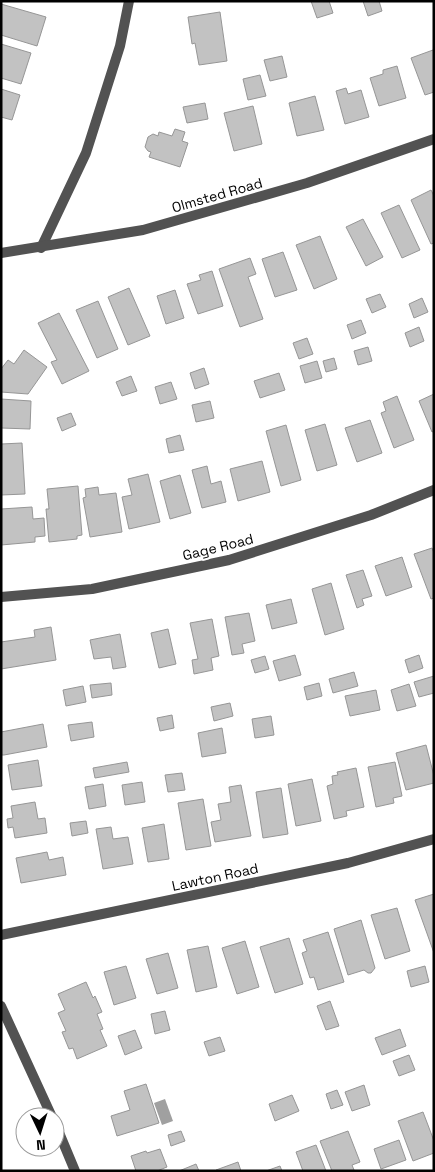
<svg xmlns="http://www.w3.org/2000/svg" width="435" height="1172" viewBox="0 0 435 1172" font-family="'Space Grotesk',sans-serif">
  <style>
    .water { fill: #a0a0a0 }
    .building { fill: #c2c2c2; stroke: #969696 }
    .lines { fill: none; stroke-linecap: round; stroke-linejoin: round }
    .minor { stroke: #525252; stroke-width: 10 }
    .labels { text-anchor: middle; stroke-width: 4; stroke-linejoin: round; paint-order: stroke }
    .street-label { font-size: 14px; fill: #000; stroke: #fff }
  </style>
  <rect width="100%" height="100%" fill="#fff"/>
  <polygon class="water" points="165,1099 173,1121 162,1125 154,1103"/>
  <g class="building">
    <polygon points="311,1 329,1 333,13 317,18"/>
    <polygon points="363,1 379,1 382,11 368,16"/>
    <polygon points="1,4 46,17 37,46 1,35"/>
    <polygon points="220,12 227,61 199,65 195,43 192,44 188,17"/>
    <polygon points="1,44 31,53 21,84 1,78"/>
    <polygon points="433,50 434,53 434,92 425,95 411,58"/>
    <polygon points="282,56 287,77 270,81 264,60"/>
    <polygon points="397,66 406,98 379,106 370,78 383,74 383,70"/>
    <polygon points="260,75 266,96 248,100 243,79"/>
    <polygon points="346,88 348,94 361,90 369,117 345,124 336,91"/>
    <polygon points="1,89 20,95 12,120 1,117"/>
    <polygon points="315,96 324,130 297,136 289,103"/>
    <polygon points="205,103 208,119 187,123 183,107"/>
    <polygon points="253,106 262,144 234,151 224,113"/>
    <polygon points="175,129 185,132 182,141 188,143 180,167 149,157 151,152 148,151 145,147 148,137 153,134 158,136 159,132 172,136"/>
    <polygon points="431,190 434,196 434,243 431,244 411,200"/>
    <polygon points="399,205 420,250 402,258 381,213"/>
    <polygon points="363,219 383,257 366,266 346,227"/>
    <polygon points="320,236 337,279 314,289 296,245"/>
    <polygon points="283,252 297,290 275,297 262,259"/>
    <polygon points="250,258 256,274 248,277 263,319 240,327 219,269"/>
    <polygon points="212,271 223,306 198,314 187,284 201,280 199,275"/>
    <polygon points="129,288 150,336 128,345 108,297"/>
    <polygon points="175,290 184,318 166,324 157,296"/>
    <polygon points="380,294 386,307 372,313 366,299"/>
    <polygon points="422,298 428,312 414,318 409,304"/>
    <polygon points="98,301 118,349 97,358 76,310"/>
    <polygon points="59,313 89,371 62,384 51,362 57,360 38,323"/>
    <polygon points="361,320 366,333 352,339 347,325"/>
    <polygon points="419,327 424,341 410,347 405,333"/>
    <polygon points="307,338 313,354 299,359 293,343"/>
    <polygon points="368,347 372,361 358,365 354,351"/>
    <polygon points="24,350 47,367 28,394 1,392 1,369 8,360 14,364"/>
    <polygon points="334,358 337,369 326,372 323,361"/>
    <polygon points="317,361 322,378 305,383 300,366"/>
    <polygon points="204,368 209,384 195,389 190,373"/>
    <polygon points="279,373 285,390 260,398 254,381"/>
    <polygon points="131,376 137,391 122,396 116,382"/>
    <polygon points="171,382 177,399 160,404 155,387"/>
    <polygon points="434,394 434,431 432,432 419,401"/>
    <polygon points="397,396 414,440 394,448 381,413 386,411 383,402"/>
    <polygon points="1,399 31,401 30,429 1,428"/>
    <polygon points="210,401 214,418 196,422 192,405"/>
    <polygon points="71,413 76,425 62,431 57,418"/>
    <polygon points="370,420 382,453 357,462 345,428"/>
    <polygon points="325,424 337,465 317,471 305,430"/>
    <polygon points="286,425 301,480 281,486 266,431"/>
    <polygon points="180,435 184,450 169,453 166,439"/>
    <polygon points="22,443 25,494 1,495 1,444"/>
    <polygon points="262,461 270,492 238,501 230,469"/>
    <polygon points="207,466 211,484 221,481 226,502 202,508 192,470"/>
    <polygon points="148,474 160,522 129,529 122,497 132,495 128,479"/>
    <polygon points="180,475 191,513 170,519 160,481"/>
    <polygon points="78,486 82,535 77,536 77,539 49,542 46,509 49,509 47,489"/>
    <polygon points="98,487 99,495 116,493 122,532 90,537 83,498 86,497 85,489"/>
    <polygon points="32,507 33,519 44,518 45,536 35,537 35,542 1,545 1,509"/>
    <polygon points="432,548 434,553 434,598 431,599 414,554"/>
    <polygon points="402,557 412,587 386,596 375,566"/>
    <polygon points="363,570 372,596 362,599 364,605 357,608 346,575"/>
    <polygon points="331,583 344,629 325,635 312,589"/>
    <polygon points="291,599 297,623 272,629 266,605"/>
    <polygon points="249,613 255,641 242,644 244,653 232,655 225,617"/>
    <polygon points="212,619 219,656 211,658 213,670 194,674 192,660 198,659 190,623"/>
    <polygon points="51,627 56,660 1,669 1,642 35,637 34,630"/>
    <polygon points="168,629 176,664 159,668 151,633"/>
    <polygon points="120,634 126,667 113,669 111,657 94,659 90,640"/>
    <polygon points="295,655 301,675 279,681 273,661"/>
    <polygon points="419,655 423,668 409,673 405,660"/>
    <polygon points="265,656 269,669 255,673 251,660"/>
    <polygon points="354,672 358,686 333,693 329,679"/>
    <polygon points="434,676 434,693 419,697 414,682"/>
    <polygon points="111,683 112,695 92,698 90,685"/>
    <polygon points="319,683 322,696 307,700 304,687"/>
    <polygon points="409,684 416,706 397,711 391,690"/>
    <polygon points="83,686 86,702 66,706 63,690"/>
    <polygon points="376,690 380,710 350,716 345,696"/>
    <polygon points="230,703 233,716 214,721 211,707"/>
    <polygon points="172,715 174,728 160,731 157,718"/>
    <polygon points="271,716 274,735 255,738 252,719"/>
    <polygon points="92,722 94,737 71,741 68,725"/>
    <polygon points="43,724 47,747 4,755 1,755 1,732"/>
    <polygon points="222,728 226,753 202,757 198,733"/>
    <polygon points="426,745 434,776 434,783 406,790 396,753"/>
    <polygon points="38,760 42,786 12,790 8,765"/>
    <polygon points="127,762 129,772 95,778 93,768"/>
    <polygon points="395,762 402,796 393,798 394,803 376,807 368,767"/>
    <polygon points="356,768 364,807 346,811 347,816 334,819 327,786 333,784 332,776 338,775 337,772"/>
    <polygon points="182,773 185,790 168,792 165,775"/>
    <polygon points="312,779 321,821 296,826 288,784"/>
    <polygon points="142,782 145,802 125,805 122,785"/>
    <polygon points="103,784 106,806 89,809 85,787"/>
    <polygon points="241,785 251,836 215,842 211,822 221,820 218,804 231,802 229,787"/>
    <polygon points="281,788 288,834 263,838 256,792"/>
    <polygon points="203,799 211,846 186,850 178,803"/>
    <polygon points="35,802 38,819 45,818 47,833 15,838 13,827 8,828 7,819 13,818 11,806"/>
    <polygon points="86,821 88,833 72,836 70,823"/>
    <polygon points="164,824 169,859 148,862 142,828"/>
    <polygon points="111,827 113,839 128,837 133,864 103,869 96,829"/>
    <polygon points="47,852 49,860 63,857 66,875 21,883 16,858"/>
    <polygon points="434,894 434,953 415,900"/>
    <polygon points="397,908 410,951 385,959 371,915"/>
    <polygon points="361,920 375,968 371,973 368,973 364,970 348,975 334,929"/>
    <polygon points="328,932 344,982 318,990 314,977 310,978 302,953 307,951 303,940"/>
    <polygon points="289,938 303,984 275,993 260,947"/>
    <polygon points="245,941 259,987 237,994 222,948"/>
    <polygon points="208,946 217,987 196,992 187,950"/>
    <polygon points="168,953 178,988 157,994 146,959"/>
    <polygon points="126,966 136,998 114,1005 104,972"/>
    <polygon points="425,966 429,982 411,987 407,971"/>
    <polygon points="86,982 93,998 95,996 102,1012 97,1014 103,1029 100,1030 107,1046 77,1059 73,1048 69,1049 62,1032 66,1031 58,1013 65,1010 58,994"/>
    <polygon points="330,1001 339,1026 326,1030 317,1006"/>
    <polygon points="165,1011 170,1030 155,1034 151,1014"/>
    <polygon points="400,1029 406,1046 382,1055 375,1038"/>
    <polygon points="135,1030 142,1048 125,1055 118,1036"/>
    <polygon points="220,1037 225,1051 209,1056 204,1042"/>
    <polygon points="409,1055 415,1070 399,1076 393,1061"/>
    <polygon points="146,1084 159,1123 117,1136 111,1116 130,1110 124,1091"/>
    <polygon points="364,1085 370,1105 352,1111 345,1092"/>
    <polygon points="337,1090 343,1105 331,1109 326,1094"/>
    <polygon points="292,1095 299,1111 275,1121 269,1104"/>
    <polygon points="423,1112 434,1141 434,1153 413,1161 398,1121"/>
    <polygon points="181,1131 185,1141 171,1146 168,1135"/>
    <polygon points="348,1131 360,1162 352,1165 354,1170 352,1171 332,1171 320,1141"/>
    <polygon points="399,1140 406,1160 381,1169 374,1149"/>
    <polygon points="316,1145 326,1171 303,1171 296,1152"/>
    <polygon points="160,1149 167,1167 157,1171 136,1171 131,1156 146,1151 147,1153"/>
    <polygon points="238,1162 241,1171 217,1171 216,1170"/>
    <polygon points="196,1164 199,1171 179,1171"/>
    <polygon points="280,1166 282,1171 266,1171"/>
  </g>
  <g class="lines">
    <g class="minor">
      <polyline points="41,248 86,153 120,46 129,1"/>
      <polyline points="1,253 143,230 307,183 434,139"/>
      <polyline points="1,597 92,589 229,560 371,515 434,490"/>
      <polyline points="1,935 348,863 434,839"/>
      <polyline points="1,1006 52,1117"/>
      <polyline points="55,1123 75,1171"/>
    </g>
  </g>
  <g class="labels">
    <g class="street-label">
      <text transform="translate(217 195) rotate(-16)" y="5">Olmsted Road</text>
      <text transform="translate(218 547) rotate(-14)" y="5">Gage Road</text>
      <text transform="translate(215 877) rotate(-12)" y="5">Lawton Road</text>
    </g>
  </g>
  <rect width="435" height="1172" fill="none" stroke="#000000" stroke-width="5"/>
  <g transform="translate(40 1132) rotate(176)"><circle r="24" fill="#ffffff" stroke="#999999"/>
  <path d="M0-4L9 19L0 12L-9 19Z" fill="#000000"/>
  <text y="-8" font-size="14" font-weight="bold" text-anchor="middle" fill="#000000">N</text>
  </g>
</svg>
